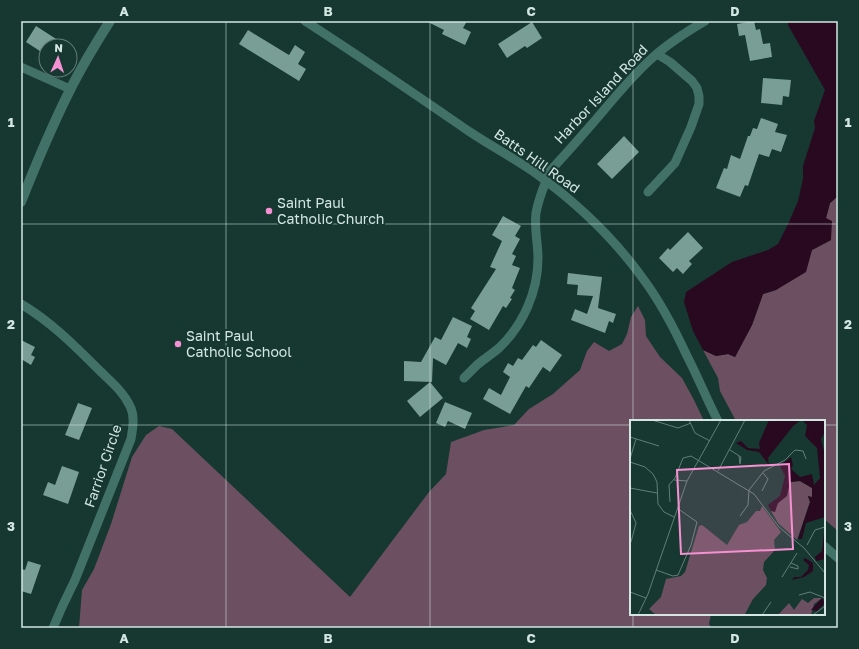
<svg xmlns="http://www.w3.org/2000/svg" width="859" height="649" viewBox="0 0 859 649" font-family="'Golos Text',sans-serif">
  <style>
    .green { fill: #6c5061 }
    .water { fill: #29091f }
    .building { fill: #799e95 }
    .lines { fill: none; stroke-linecap: round; stroke-linejoin: round }
    .minor { stroke: #427167; stroke-width: 9 }
    .tertiary { stroke: #427167; stroke-width: 10 }
    .grid { fill: none; stroke: #d3e6e1; stroke-width: 1; stroke-opacity: 0.55 }
    .poi-dot { fill: #f591d2; stroke: #163831; stroke-width: 1.5 }
    .labels { text-anchor: middle; stroke-width: 4; stroke-linejoin: round; paint-order: stroke }
    .street-label { font-size: 14px; fill: #d3e6e1; stroke: #163831 }
    .poi-label { font-size: 14px; fill: #d3e6e1; stroke: #163831; text-anchor: start }
    .inset-road { fill: none; stroke: #627e77; stroke-width: 1 }
    .view { fill: #f591d2; fill-opacity: 0.15; stroke: #f591d2; stroke-width: 2 }
    .inset-edge { fill: none; stroke: #d3e6e1; stroke-width: 2 }
    .neatline { fill: none; stroke: #d3e6e1; stroke-width: 1.5 }
    .grid-label { font-size: 13px; text-anchor: middle; font-weight: bold; fill: #d3e6e1 }
  </style>
  <rect width="100%" height="100%" fill="#163831"/>
  <g class="green">
    <polygon points="838,196 838,531 824,519 824,421 736,421 720,391 718,378 703,350 716,356 728,354 735,357 752,325 763,294 776,290 812,250 831,240 826,218 830,203"/>
    <polygon points="638,306 645,320 646,336 660,357 682,378 694,400 704,421 631,421 631,614 711,614 709,624 711,628 79,628 82,590 94,569 111,524 132,457 146,435 159,426 172,429 350,597 429,492 446,474 451,442 484,430 514,425 529,409 553,394 580,370 587,351 594,342 609,351 622,344 627,334 631,317"/>
  </g>
  <polygon class="water" points="788,21 838,21 838,196 830,203 826,218 832,221 831,240 812,250 806,272 776,290 763,294 752,325 735,357 728,354 716,356 703,350 693,331 684,302 686,292 732,262 768,250 778,244 789,222 798,201 803,179 803,166 815,128 814,121 825,90 788,25"/>
  <g class="building">
    <polygon points="426,21 467,21 463,28 471,32 465,45 442,34 444,30"/>
    <polygon points="754,21 756,30 760,29 763,44 770,43 772,57 750,61 745,35 739,36 737,24"/>
    <polygon points="532,22 542,38 527,48 525,46 507,58 498,44"/>
    <polygon points="36,26 67,46 46,46 46,55 26,42"/>
    <polygon points="248,30 289,55 295,45 305,52 298,64 306,69 299,81 239,44"/>
    <polygon points="763,78 791,80 789,97 783,96 782,105 761,103"/>
    <polygon points="761,118 778,124 775,132 787,135 781,152 772,149 769,157 759,154 748,186 745,185 740,197 716,188 724,168 727,169 731,155 740,159 748,136 750,136 753,128 757,129"/>
    <polygon points="624,136 639,152 612,179 597,164"/>
    <polygon points="503,216 521,226 515,236 520,239 512,254 516,256 512,265 520,268 512,288 515,290 510,298 512,299 506,308 503,306 489,330 470,319 475,311 471,308 496,269 490,267 502,241 492,235"/>
    <polygon points="688,232 703,248 689,261 692,264 683,274 677,268 673,272 659,258 668,248 670,250"/>
    <polygon points="568,273 602,277 598,308 616,314 613,323 609,321 605,333 571,320 575,309 587,314 593,296 577,295 578,285 567,284"/>
    <polygon points="453,317 472,326 467,337 471,339 467,348 458,343 446,365 433,358 432,382 404,381 404,361 421,362 435,337 441,340"/>
    <polygon points="21,340 35,347 31,355 35,357 31,365 21,359"/>
    <polygon points="541,340 562,355 550,372 543,367 529,388 526,386 510,414 483,399 489,388 501,395 510,377 503,372 508,363 513,366 518,358 522,360 533,345 536,347"/>
    <polygon points="430,382 443,398 420,417 407,401"/>
    <polygon points="445,402 472,413 465,429 448,421 445,427 436,423"/>
    <polygon points="78,403 92,408 79,440 65,435"/>
    <polygon points="62,466 79,472 68,504 43,495 48,482 55,485"/>
    <polygon points="28,561 41,565 31,594 21,591 21,569 25,570"/>
  </g>
  <g class="lines">
    <g class="minor">
      <path d="M305 21C361 57 416 95 470 132 491 146 514 158 534 172 576 202 614 238 644 280 661 303 675 330 687 356 698 377 707 400 718 421"/>
      <polyline points="21,67 70,89"/>
      <path d="M543 178C560 161 576 142 592 124 611 102 629 79 650 60 667 44 686 32 705 21"/>
      <polyline points="648,192 675,163 691,127 699,104 699,96 697,88 692,81 670,62 657,54"/>
      <path d="M21 304C50 321 74 345 98 369 109 380 123 391 130 406 135 416 133 427 131 439L75 580 62 607 53 628"/>
      <path d="M464 378C468 374 473 369 477 365 484 359 492 354 499 348 523 325 538 292 538 258 538 243 534 228 536 213 538 202 542 191 546 181"/>
      <polyline points="824,546 838,558"/>
    </g>
    <path class="tertiary" d="M21 202C36 164 52 126 70 90 82 66 96 43 110 21"/>
  </g>
  <path class="grid" d="M226 21V628M430 21V628M633 21V421M21 224H838M21 425H631M824 425H838M633 614V628"/>
  <g class="poi-dot">
    <circle cx="269" cy="211" r="4"/>
    <circle cx="178" cy="344" r="4"/>
  </g>
  <g class="labels">
    <g class="street-label">
      <text transform="translate(601 94) rotate(-47)" y="5">Harbor Island Road</text>
      <text transform="translate(537 161) rotate(35)" y="5">Batts Hill Road</text>
      <text transform="translate(103 466) rotate(-71)" y="5">Farrior Circle</text>
    </g>
    <g class="poi-label">
      <text x="277" y="208">Saint Paul<tspan x="277" dy="16">Catholic Church</tspan></text>
      <text x="186" y="341">Saint Paul<tspan x="186" dy="16">Catholic School</tspan></text>
    </g>
  </g>
  <g transform="translate(630 420)">
    <rect width="195" height="195" fill="#163831"/>
    <path d="M170 61 182 68V78L178 76 180 82 167 120 148 103 141 91 154 77 160 62ZM132 86 151 112 144 120 145 130 134 142 133 150 137 158 136 165 123 179 115 194 26 195 19 189 31 177 36 159 51 156 55 152 69 106 72 105 97 125 109 105 117 102 126 91H130ZM184 178H192L184 184 181 195H148L159 183 164 190 172 179 178 183Z" fill="#6c5061"/>
    <path d="M139 0H171L163 6 138 38 139 45 129 32 117 30 106 23 111 21 118 28 130 29 129 23ZM172 0H195V12L191 19 195 35V97L176 103 172 119H168L180 82 178 76 182 77V68L170 61 160 62 157 76 148 83 145 92 141 91 138 85 150 76 155 56 150 46 161 37 163 45 161 49 170 57 182 54 184 65 190 58 187 28 175 16 177 5ZM194 112 195 139 186 141 185 137 192 131ZM175 138 183 143V151L174 157 162 160 164 157H171L178 150 179 145 173 140ZM192 178 195 183 187 191 181 190Z" fill="#29091f"/>
    <path class="inset-road" d="M22 0 48 8 61 3M59 0 65 13 80 21M0 17 29 26M100 30 111 37 110 44 109 36M0 39 6 19M0 42 15 47 23 54 27 62 28 84 34 92 44 97M88 51 115 0M44 60 57 61M0 68 27 73M119 70 134 51 155 40 165 30 173 31 176 39M132 71 138 59 133 53M40 82 39 65 45 58 53 38 61 36 124 74 149 107 174 128 195 153M0 90 6 103 1 122M110 96 118 85 119 70M177 125 185 110 195 107M160 147 168 149V146L161 143M26 150 43 156 48 155 61 125 67 102 47 88M152 157 167 133M0 172 16 178M169 175 180 172 195 178M8 195 18 174 57 61 91 0M132 195 141 182M183 195 195 186"/>
    <path class="view" d="M159 44 163 129 51 134 47 50Z"/>
    <rect width="195" height="195" class="inset-edge"/>
  </g>
  <rect width="859" height="649" fill="none" stroke="#163831" stroke-width="44"/>
  <g transform="translate(58 58) rotate(3)"><circle r="19" fill="#163831" stroke="#627e77"/>
  <path d="M0-3L7 15L0 10L-7 15Z" fill="#f591d2"/>
  <text y="-6" font-size="11" font-weight="bold" text-anchor="middle" fill="#d3e6e1">N</text>
  </g>
  <rect x="22" y="22" width="815" height="605" class="neatline"/>
  <g class="grid-label">
    <text x="124" y="16">A</text>
    <text x="328" y="16">B</text>
    <text x="531" y="16">C</text>
    <text x="735" y="16">D</text>
    <text x="11" y="127">1</text>
    <text x="848" y="127">1</text>
    <text x="11" y="329">2</text>
    <text x="848" y="329">2</text>
    <text x="11" y="531">3</text>
    <text x="848" y="531">3</text>
    <text x="124" y="643">A</text>
    <text x="328" y="643">B</text>
    <text x="531" y="643">C</text>
    <text x="735" y="643">D</text>
  </g>
</svg>
